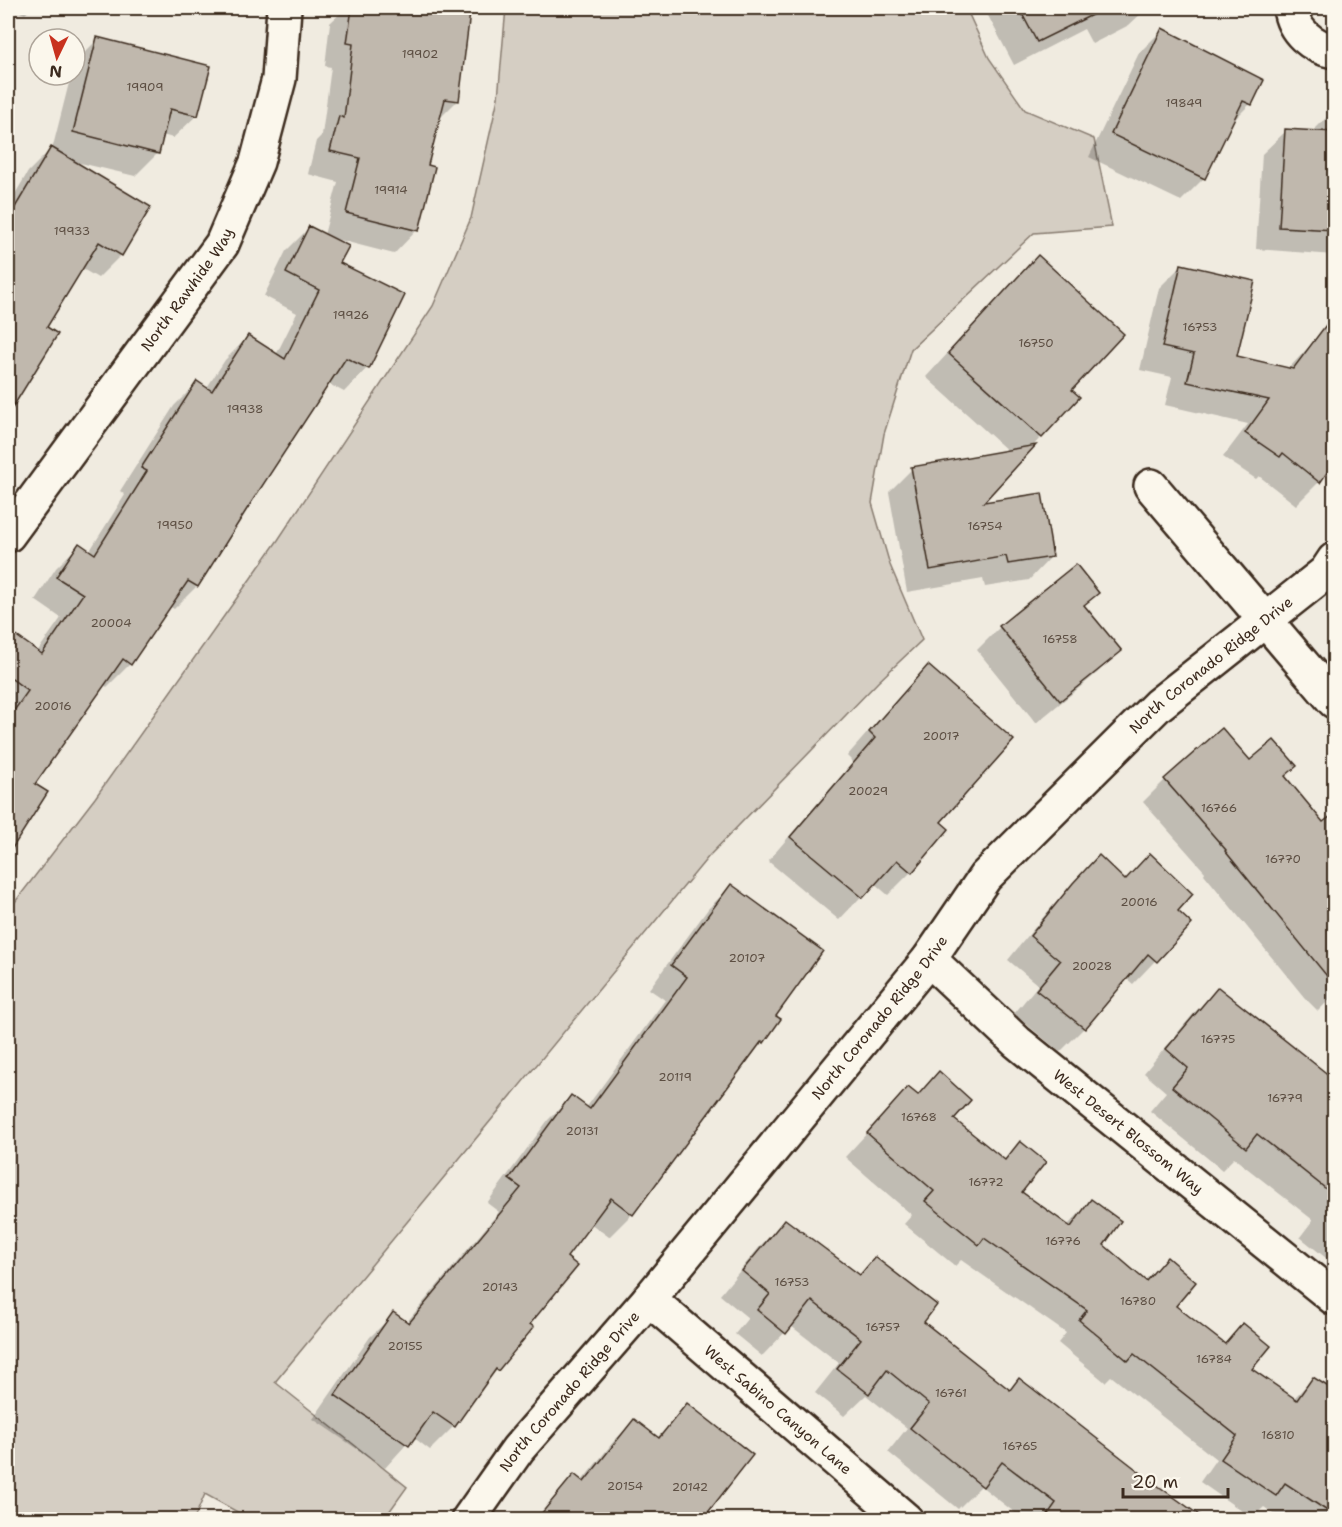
<svg xmlns="http://www.w3.org/2000/svg" width="1342" height="1527" viewBox="0 0 1342 1527" font-family="'Shantell Sans',sans-serif">
  <style>
    .green { fill: #d5cec3; stroke: #887c70; stroke-width: 1.5 }
    .shadow { fill: #0003 }
    .building { fill: #c0b8ad; stroke: #3b2a1e; stroke-width: 1.5 }
    .lines { fill: none; stroke-linecap: round; stroke-linejoin: round }
    .street-casing { stroke: #3b2a1e; stroke-width: 38 }
    .street { stroke: #fbf7ec; stroke-width: 33 }
    .labels { text-anchor: middle; stroke-width: 4.5; stroke-linejoin: round; paint-order: stroke }
    .number-label { font-size: 12px; fill: #5c4e42 }
    .street-label { font-size: 15px; fill: #3b2a1e; stroke: #fbf7ec }
  </style>
  <rect width="100%" height="100%" fill="#f0ebe0"/>
  <filter id="ink" filterUnits="userSpaceOnUse"><feTurbulence type="fractalNoise" baseFrequency=".0167" numOctaves="2"/><feDisplacementMap in="SourceGraphic" scale="12" xChannelSelector="R" yChannelSelector="G"/><feConvolveMatrix kernelMatrix="1 2 1 2 8 2 1 2 1" color-interpolation-filters="sRGB"/></filter>
  <g filter="url(#ink)">
    <polygon class="green" points="506,8 966,8 989,58 1025,110 1094,139 1112,227 1034,233 911,349 884,434 872,503 890,565 922,640 878,682 709,856 275,1382 407,1487 384,1519 250,1519 205,1494 194,1519 8,1519 8,911 95,798 278,540 433,306 471,218 498,98"/>
    <g class="shadow">
      <polygon points="10,8 32,8 25,14"/>
      <polygon points="346,8 414,8 469,14 458,100 438,120 427,166 417,230 394,254 332,238 339,264 403,296 367,368 344,392 327,383 245,508 197,586 174,609 169,606 130,664 107,687 104,685 33,784 46,792 8,852 8,649 17,639 37,652 61,618 35,600 56,568 79,545 89,552 125,495 120,491 174,406 197,383 206,389 225,360 248,337 276,355 297,313 264,296 286,251 309,228 324,235 338,182 308,174 316,141 322,135 331,67 325,66 330,23"/>
      <polygon points="984,8 1147,8 1129,25 1092,44 1084,29 1014,65"/>
      <polygon points="1162,30 1250,104 1230,124 1204,178 1181,201 1089,157 1139,53"/>
      <polygon points="98,39 197,115 173,138 162,135 158,153 135,176 72,161 121,255 98,278 81,268 45,328 56,335 8,415 8,206 28,172 51,149 52,150 71,75 75,75 75,62"/>
      <polygon points="1328,116 1334,116 1334,255 1256,249 1262,154 1286,131 1312,132"/>
      <polygon points="1182,265 1235,357 1288,369 1320,335 1319,482 1296,505 1259,476 1256,479 1223,457 1248,424 1165,405 1172,377 1140,370 1159,288"/>
      <polygon points="1015,280 1070,390 1041,437 980,504 1052,556 1029,580 985,587 983,579 907,592 889,492 912,469 1009,452 926,377"/>
      <polygon points="1075,566 1097,593 1083,606 1120,651 1096,674 1036,723 977,650 1000,627"/>
      <polygon points="928,667 939,822 911,872 888,895 874,883 839,920 768,861 853,762 847,756 905,690"/>
      <polygon points="1250,762 1283,777 1323,824 1334,815 1334,999 1332,997 1318,1011 1304,997 1204,874 1205,872 1143,802 1165,780"/>
      <polygon points="1076,881 1125,881 1176,911 1190,924 1133,984 1126,978 1084,1028 1060,1052 1014,1014 1038,985 1008,960 1050,909"/>
      <polygon points="731,886 774,1016 779,1019 762,1042 751,1053 632,1214 609,1237 590,1223 565,1257 528,1324 497,1370 487,1380 454,1426 430,1450 413,1437 385,1468 313,1419 370,1337 394,1314 406,1323 499,1212 487,1203 548,1120 571,1097 586,1108 665,1000 649,989 708,909"/>
      <polygon points="1218,989 1334,1082 1334,1259 1331,1262 1300,1237 1313,1220 1234,1158 1222,1170 1150,1111 1166,1092 1144,1073 1195,1012"/>
      <polygon points="939,1073 952,1120 1003,1161 1020,1143 1020,1192 1067,1226 1091,1201 1102,1246 1144,1281 1167,1259 1173,1306 1223,1345 1243,1325 1250,1370 1293,1399 1313,1379 1334,1393 1334,1520 1283,1520 1264,1507 1252,1518 1200,1482 1216,1459 1111,1376 1105,1382 1058,1343 1066,1333 961,1260 955,1266 904,1224 912,1215 845,1157 908,1089 917,1096"/>
      <polygon points="785,1221 858,1276 875,1259 922,1322 1009,1391 1019,1380 1086,1520 1024,1520 981,1486 958,1509 888,1452 907,1428 866,1395 844,1416 815,1393 839,1363 791,1326 762,1356 735,1334 748,1318 720,1295 762,1244"/>
      <polygon points="687,1405 700,1520 535,1520 574,1477 581,1482 614,1441 634,1421 657,1438"/>
    </g>
    <g class="building">
      <polygon points="352,8 426,8 470,13 459,101 445,99 428,165 435,167 419,231 346,213 360,158 330,151 339,116 344,118 353,44 347,43"/>
      <polygon points="1019,8 1106,8 1037,42"/>
      <polygon points="1162,28 1264,80 1252,105 1243,101 1205,179 1111,134"/>
      <polygon points="97,37 211,66 198,116 170,109 159,154 73,132"/>
      <polygon points="1285,129 1335,132 1335,230 1279,227"/>
      <polygon points="51,147 151,207 122,256 99,242 47,327 58,334 8,415 8,219"/>
      <polygon points="309,226 349,246 340,263 405,295 369,369 346,358 247,509 198,587 188,581 131,665 123,659 35,784 48,792 8,855 8,719 28,691 8,676 8,630 42,654 83,594 56,577 79,543 95,554 147,471 141,468 197,381 212,391 248,335 285,359 319,290 286,273"/>
      <polygon points="1038,255 1124,334 1072,390 1080,397 1042,438 948,353"/>
      <polygon points="1181,264 1255,281 1237,356 1293,369 1335,313 1335,461 1320,483 1283,453 1280,457 1245,433 1269,400 1187,382 1194,354 1162,347"/>
      <polygon points="1036,445 984,502 1042,493 1053,557 1008,564 1006,556 930,570 911,467"/>
      <polygon points="1076,564 1099,593 1084,605 1122,651 1060,701 999,626"/>
      <polygon points="928,665 1014,740 941,822 949,829 912,873 897,860 863,898 790,837 875,738 869,732"/>
      <polygon points="1222,728 1250,760 1274,740 1297,766 1285,776 1323,822 1335,813 1335,986 1225,851 1226,850 1164,779"/>
      <polygon points="1150,853 1193,894 1178,911 1192,924 1157,962 1148,954 1085,1029 1036,990 1060,961 1030,936 1073,883 1099,855 1125,880"/>
      <polygon points="731,884 823,951 776,1016 781,1019 764,1043 762,1041 633,1215 611,1198 567,1257 578,1266 530,1324 534,1327 498,1371 496,1369 455,1427 433,1412 409,1446 335,1395 393,1312 409,1323 521,1188 509,1179 571,1095 590,1109 687,977 671,965"/>
      <polygon points="1218,987 1335,1080 1335,1196 1257,1134 1246,1148 1172,1087 1188,1068 1166,1049"/>
      <polygon points="939,1071 971,1100 954,1119 1005,1160 1020,1141 1046,1162 1022,1192 1071,1227 1091,1199 1121,1221 1104,1245 1146,1281 1167,1257 1196,1282 1176,1306 1225,1344 1243,1323 1271,1346 1252,1369 1297,1400 1313,1377 1335,1391 1335,1516 1285,1483 1276,1496 1221,1459 1237,1436 1134,1354 1128,1361 1079,1320 1087,1310 984,1238 979,1245 925,1201 934,1191 867,1133 908,1087 918,1095"/>
      <polygon points="785,1219 860,1275 875,1257 937,1305 924,1322 1010,1390 1019,1378 1154,1483 1206,1520 1044,1520 1056,1503 1002,1462 983,1487 910,1428 929,1404 887,1370 869,1394 837,1369 861,1339 812,1301 786,1334 757,1310 770,1294 742,1271"/>
      <polygon points="687,1403 753,1455 702,1520 536,1520 574,1474 584,1482 634,1419 659,1438"/>
    </g>
    <g class="lines">
      <defs>
        <g id="street">
          <path d="M1290 8C1293 31 1312 47 1334 51"/>
          <polyline points="1151,486 1334,701"/>
          <path id="s1" d="M8 535 222 244 257 162 279 79 284 8"/>
          <path id="s2" d="M929 959 1017 1042 1334 1298"/>
          <path id="s3" d="M649 1299 906 1520"/>
          <path id="s4" d="M468 1520 518 1449 649 1299 929 959 985 877 1158 705 1326 572 1334 560"/>
        </g>
      </defs>
      <use href="#street" class="street-casing"/>
      <use href="#street" class="street"/>
    </g>
  </g>
  <g class="labels">
    <g class="number-label">
      <text x="420" y="58">19902</text>
      <text x="145" y="91">19909</text>
      <text x="1184" y="107">19849</text>
      <text x="391" y="194">19914</text>
      <text x="72" y="235">19933</text>
      <text x="351" y="319">19926</text>
      <text x="1200" y="331">16753</text>
      <text x="1036" y="347">16750</text>
      <text x="245" y="413">19938</text>
      <text x="175" y="529">19950</text>
      <text x="985" y="530">16754</text>
      <text x="111" y="627">20004</text>
      <text x="1060" y="643">16758</text>
      <text x="53" y="710">20016</text>
      <text x="941" y="740">20017</text>
      <text x="868" y="795">20029</text>
      <text x="1219" y="812">16766</text>
      <text x="1283" y="863">16770</text>
      <text x="1139" y="906">20016</text>
      <text x="747" y="962">20107</text>
      <text x="1092" y="970">20028</text>
      <text x="1218" y="1043">16775</text>
      <text x="675" y="1081">20119</text>
      <text x="1285" y="1102">16779</text>
      <text x="919" y="1121">16768</text>
      <text x="582" y="1135">20131</text>
      <text x="986" y="1186">16772</text>
      <text x="1063" y="1245">16776</text>
      <text x="792" y="1286">16753</text>
      <text x="500" y="1291">20143</text>
      <text x="1138" y="1305">16780</text>
      <text x="883" y="1331">16757</text>
      <text x="405" y="1350">20155</text>
      <text x="1214" y="1363">16784</text>
      <text x="951" y="1397">16761</text>
      <text x="1278" y="1439">16810</text>
      <text x="1020" y="1450">16765</text>
      <text x="625" y="1490">20154</text>
      <text x="690" y="1491">20142</text>
    </g>
    <g class="street-label">
      <text dy="5" stroke="none"><textPath href="#s1" startOffset="304">North Rawhide Way</textPath></text>
      <text dy="5" stroke="none"><textPath href="#s4" startOffset="1136">North Coronado Ridge Drive</textPath></text>
      <text dy="5" stroke="none"><textPath href="#s4" startOffset="650">North Coronado Ridge Drive</textPath></text>
      <text dy="5" stroke="none"><textPath href="#s2" startOffset="264">West Desert Blossom Way</textPath></text>
      <text dy="5" stroke="none"><textPath href="#s4" startOffset="164">North Coronado Ridge Drive</textPath></text>
      <text dy="5" stroke="none"><textPath href="#s3" startOffset="170">West Sabino Canyon Lane</textPath></text>
    </g>
  </g>
  <rect width="1342" height="1527" fill="none" stroke="#fbf7ec" stroke-width="30"/>
  <rect x="15" y="15" width="1312" height="1497" fill="none" stroke="#3b2a1e" stroke-width="2" filter="url(#ink)"/>
  <g transform="translate(57 57) rotate(185)"><circle r="28" fill="#fbf7ec" stroke="#aea59a" stroke-width="1.5"/>
  <path d="M0-4.5L10 22L0 15L-10 22Z" fill="#c8321e"/>
  <text y="-9" font-size="16" font-weight="bold" text-anchor="middle" fill="#3b2a1e">N</text>
  </g>
  <path d="M1123 1488v9h105v-9" fill="none" stroke="#3b2a1e" stroke-width="3"/>
  <text x="1132" y="1488" font-size="18" fill="#3b2a1e" stroke="#fbf7ec" stroke-width="4.5" paint-order="stroke">20 m</text>
</svg>
